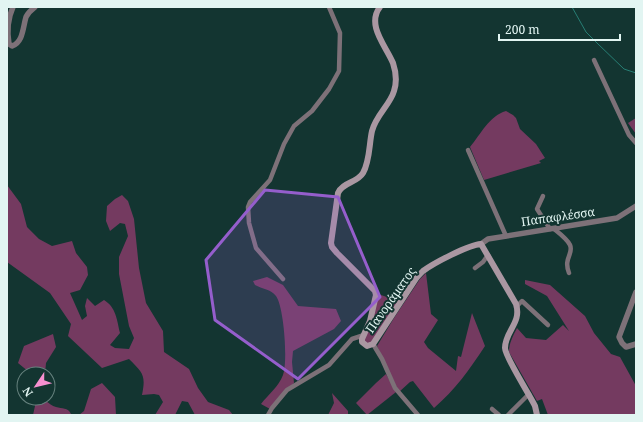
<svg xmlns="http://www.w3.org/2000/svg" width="643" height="422" viewBox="0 0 643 422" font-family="'Noto Serif',serif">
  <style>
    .green { fill: #743a60 }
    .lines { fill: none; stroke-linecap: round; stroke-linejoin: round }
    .stream { stroke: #277e74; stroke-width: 1 }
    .minor { stroke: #7d7178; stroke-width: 4.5 }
    .tertiary { stroke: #7d7178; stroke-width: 5.5 }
    .secondary { stroke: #aa97a2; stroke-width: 6 }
    .marked { fill: #955ecc; fill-opacity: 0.2; stroke: #955ecc; stroke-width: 3; stroke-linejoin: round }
    .labels { text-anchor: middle; stroke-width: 4; stroke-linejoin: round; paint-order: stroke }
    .street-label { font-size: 12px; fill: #e2f5f2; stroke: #133531 }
  </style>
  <rect width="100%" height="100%" fill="#133531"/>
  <g class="green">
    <path d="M506 111 513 115 516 118 520 129 536 144 545 158 539 161 541 163 484 180 470 147C481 134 489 116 506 111Z"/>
    <polygon points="636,118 636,134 628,123"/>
    <path d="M7 185 21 204 27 227 39 239 52 246 72 241 76 253 87 267 88 275 80 290 70 293 82 320 87 316 85 306 87 298 95 306 104 300C116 307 117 320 120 333L110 345 115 348 129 349 134 338 129 326 119 274V257L128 236 125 224 120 223 110 231 106 221 107 206 115 199 122 195 128 201 134 219 139 268 146 303 163 331 164 352 189 369 198 388 208 402 229 410 233 415H195L188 402 182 401 175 415H155L163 402 159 395 154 394 142 395C146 375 143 373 129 359L102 368 68 336 71 324 50 293 7 262Z"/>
    <path d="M426 273 431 314 438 320 424 342 428 348 456 371 458 356 461 357 472 313 485 346C470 369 455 390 434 408L413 381 410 382 399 392 377 346 394 318 420 279Z"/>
    <path d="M267 277 283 285 298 306 336 309 341 321 334 329 293 351 292 362 294 383 270 409 261 404C268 395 279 386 283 375 288 362 284 307 276 296 271 289 262 289 255 285L253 281Z"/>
    <path d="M525 280 550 285 585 316 594 333 611 354 620 357 636 386V415H548L542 399 537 401 509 352C509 343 513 336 517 328L526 338 546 340 563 325 569 331 547 296 525 284Z"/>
    <polygon points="378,294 399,301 372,343 365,343 365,336"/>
    <polygon points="53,334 56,347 46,363 45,374 29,374 29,372 18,363 24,346"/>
    <polygon points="386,374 396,392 367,415 356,403 376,383"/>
    <polygon points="102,383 115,397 116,415 79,415 84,411 91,389"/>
    <polygon points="332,393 348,411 348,415 328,415 334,403"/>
    <path d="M34 398H46V401C49 403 52 406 56 407 62 409 68 407 71 414L33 415 35 406Z"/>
  </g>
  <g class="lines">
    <polyline class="stream" points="572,7 586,32 597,43 624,69 636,73"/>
    <g class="minor">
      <polyline points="594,60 629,135 636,143"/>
      <polyline points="468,150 506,236"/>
      <polyline points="543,196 537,209 550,229"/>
      <path d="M554 229C559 233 567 239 570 245 574 254 563 258 569 273"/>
      <polyline points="475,268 483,262 488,255"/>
      <polyline points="283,279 256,248 249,223 248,207 250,202 270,180 284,144 294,126 312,111 329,89 339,71 340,33 329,7"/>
      <polyline points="517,306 522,301 548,325"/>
      <polyline points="373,344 382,359 395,388 418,415"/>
      <polyline points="492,409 499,415"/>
      <polyline points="268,415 272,408 287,390 329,365 352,339 364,335"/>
      <polyline points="508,415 529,394"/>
    </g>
    <g class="tertiary">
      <path d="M13 7C8 18 7 32 9 44L12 46C23 43 23 27 26 17 28 13 31 10 35 7"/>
      <polyline points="481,244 488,239 617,218 636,206"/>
      <polyline points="636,292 619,337 622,343 626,347 636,344"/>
    </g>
    <path class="secondary" d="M380 7C366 25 386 46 393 63 396 72 397 82 394 91 390 105 376 115 372 131 369 144 370 161 363 173 357 183 343 182 338 193L331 243 332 247 337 253 375 291 376 295 370 321 362 339V342L367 346 373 344 415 280C417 277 420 274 423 271 434 263 468 245 481 244L516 304C522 323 505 331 505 348 505 357 530 395 535 406L537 415"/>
  </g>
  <path class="marked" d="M265 190 338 197 380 297 298 379 215 320 206 260Z"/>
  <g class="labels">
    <g class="street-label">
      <text transform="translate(558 217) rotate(-8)" y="4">Παπαφλέσσα</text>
      <text transform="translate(391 300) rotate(-55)" y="4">Πανοράματος</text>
    </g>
  </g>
  <rect width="643" height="422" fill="none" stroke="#e2f5f2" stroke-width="16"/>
  <g transform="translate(36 386) rotate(235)"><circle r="19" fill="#133531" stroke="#66827e"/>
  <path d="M0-3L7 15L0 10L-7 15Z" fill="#f690d0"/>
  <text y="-6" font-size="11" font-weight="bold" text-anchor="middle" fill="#e2f5f2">N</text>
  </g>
  <path d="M499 34v6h121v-6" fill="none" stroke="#e2f5f2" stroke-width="2"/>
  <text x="505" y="34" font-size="12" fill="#e2f5f2" stroke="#133531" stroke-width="3" paint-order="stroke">200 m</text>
</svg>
